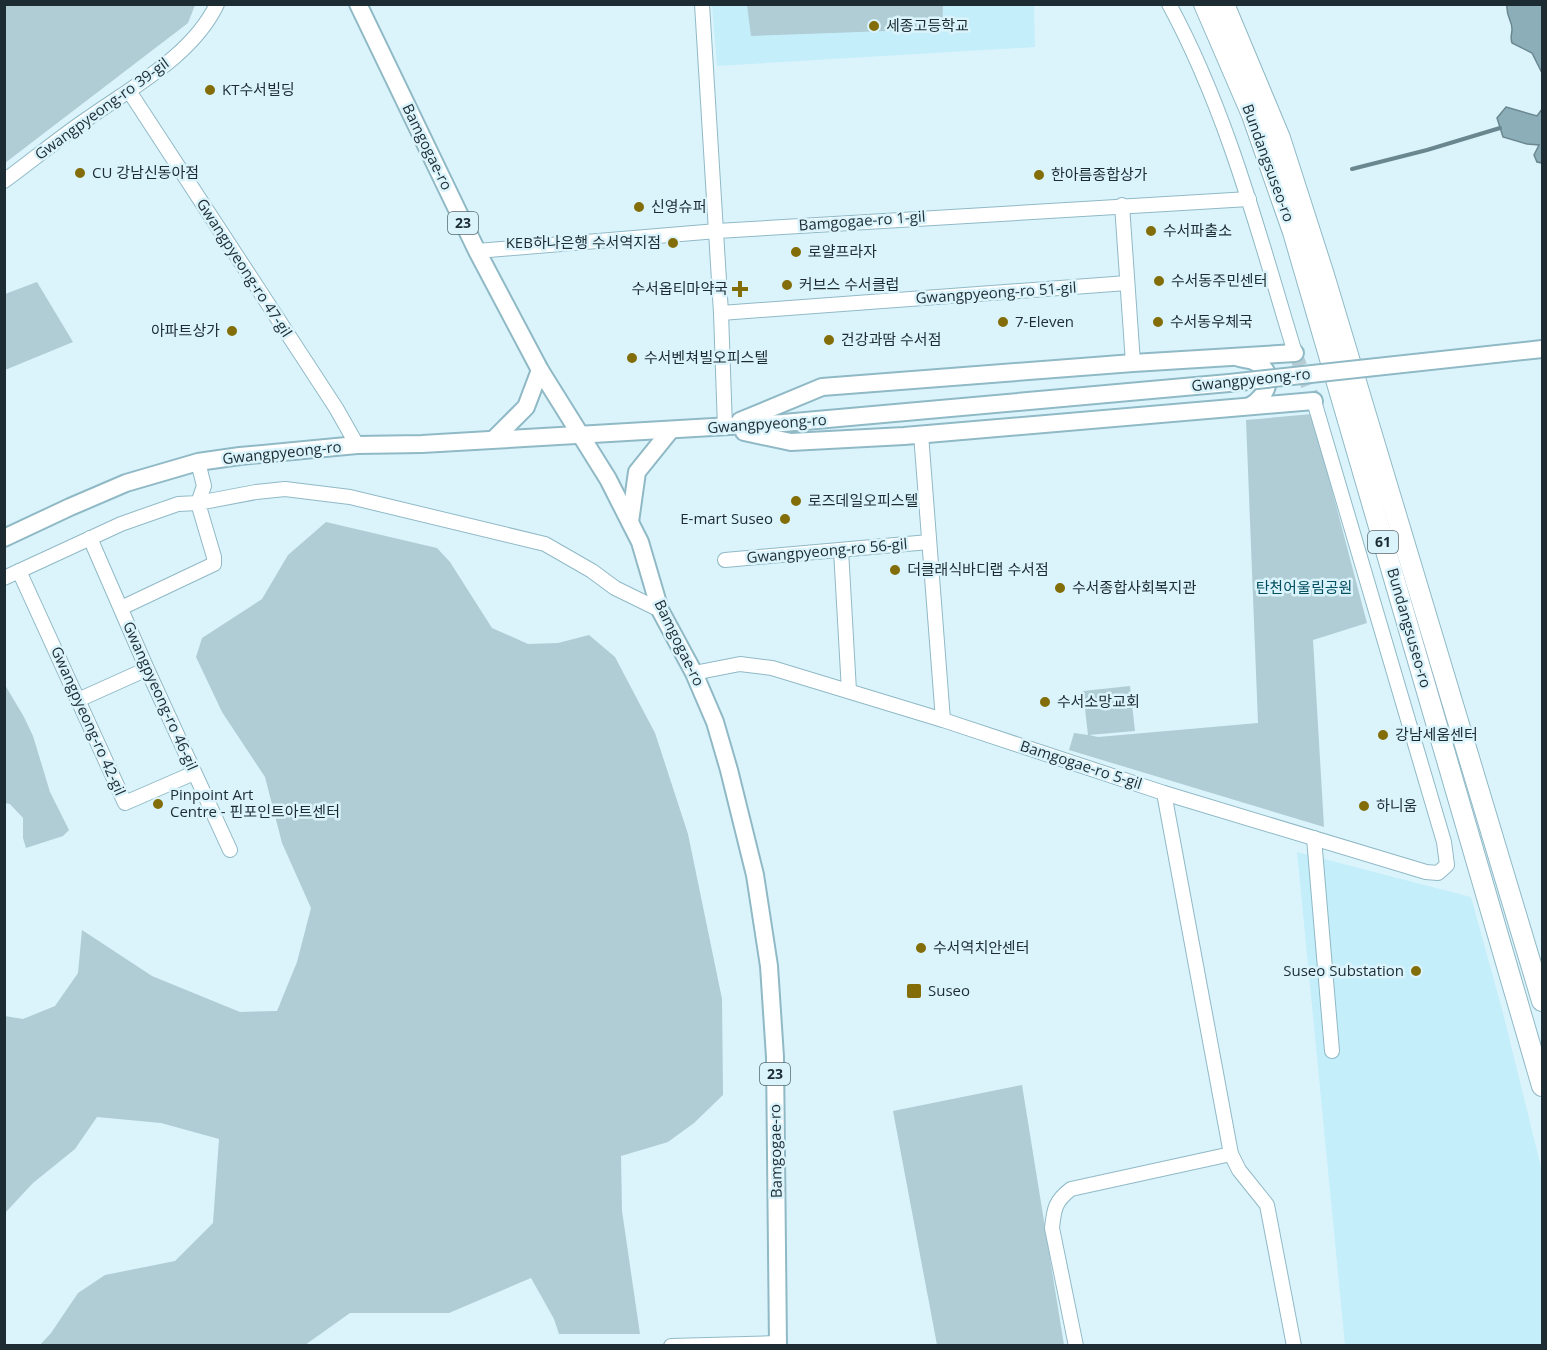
<svg xmlns="http://www.w3.org/2000/svg" width="1547" height="1350" viewBox="0 0 1547 1350" font-family="'Open Sans','Noto Sans KR',sans-serif">
  <style>
    .built { fill: #c5eefb }
    .green { fill: #b0ccd5 }
    .water { fill: #8baeb9; stroke: #6a8790; stroke-width: 1.5 }
    .lines { fill: none; stroke-linecap: round; stroke-linejoin: round }
    .stream { stroke: #6a8790; stroke-width: 4 }
    .minor-tunnel { stroke: #b5ccd4; stroke-width: 14; stroke-dasharray: 14 7; stroke-linecap: butt }
    .minor-casing { stroke: #90b9c6; stroke-width: 16 }
    .major-casing { stroke: #90b9c6; stroke-width: 20 }
    .highway-casing { stroke: #90b9c6; stroke-width: 22 }
    .minor { stroke: #fff; stroke-width: 14 }
    .major { stroke: #fff; stroke-width: 16 }
    .highway { stroke: #fff; stroke-width: 20 }
    .major-bridge-casing { stroke: #90b9c6; stroke-width: 20; stroke-linecap: butt }
    .major-bridge { stroke: #fff; stroke-width: 16 }
    .poi-dot { fill: #826d08; stroke: #dbf4fc; stroke-width: 2 }
    .labels { text-anchor: middle; stroke-width: 5; stroke-linejoin: round; paint-order: stroke }
    .shield { fill: #dbf4fc; stroke: #55686f; stroke-width: 1.5 }
    .shield-label { font-size: 14px; font-weight: bold; fill: #1c2c32 }
    .poi-label { font-size: 15px; fill: #1c2c32; stroke: #dbf4fc; text-anchor: start }
    .street-label { font-size: 15px; fill: #1c2c32; stroke: #dbf4fc }
    .park-label { font-size: 15px; fill: #004e60; stroke: #dbf4fc }
  </style>
  <rect width="100%" height="100%" fill="#dbf4fc"/>
  <g class="built">
    <polygon points="712,5 1034,5 1035,47 717,66"/>
    <polygon points="1297,852 1471,897 1503,1013 1542,1171 1542,1345 1345,1345"/>
  </g>
  <g class="green">
    <polygon points="5,4 195,4 195,5 188,23 5,163"/>
    <polygon points="747,5 943,5 942,29 751,36"/>
    <polygon points="37,282 73,342 5,370 5,294"/>
    <polygon points="1312,414 1367,623 1313,640 1324,827 1069,750 1074,733 1088,735 1083,691 1130,686 1135,731 1089,735 1098,737 1258,723 1246,420"/>
    <polygon points="326,522 437,548 450,562 492,628 528,644 558,643 589,635 615,657 655,733 688,834 722,999 723,1095 694,1123 668,1142 621,1156 622,1211 640,1334 559,1334 554,1319 531,1278 449,1313 350,1313 305,1345 40,1345 51,1333 78,1293 105,1275 175,1261 213,1223 219,1139 161,1123 97,1117 75,1149 33,1183 5,1213 5,1016 23,1019 55,1006 78,973 82,930 152,976 240,1012 277,1011 297,962 311,908 282,843 265,777 222,712 196,657 202,638 262,599 288,555"/>
    <polygon points="5,685 24,717 33,736 50,792 69,830 63,836 26,848 23,838 23,818 10,804 5,803"/>
    <polygon points="1022,1085 1064,1345 937,1345 893,1111"/>
  </g>
  <g class="water">
    <path d="M1507 5H1542V73L1532 53 1512 43C1510 37 1512 34 1512 29 1512 20 1506 17 1507 5Z"/>
    <polygon points="1506,107 1537,116 1542,109 1542,163 1537,162 1534,155 1539,145 1527,144 1503,137 1497,118"/>
  </g>
  <g class="lines">
    <polyline class="stream" points="1352,169 1427,150 1500,128"/>
    <polyline class="minor-tunnel" points="1295,353 1314,401"/>
    <defs>
      <g id="minor">
        <polyline points="702,4 721,313 725,428"/>
        <path d="M1169 4C1228 113 1259 235 1295 353"/>
        <polyline points="129,91 336,408 357,445"/>
        <path d="M4 181C33 160 60 137 90 117 134 86 193 55 217 4"/>
        <polyline points="1122,205 1133,363"/>
        <polyline points="477,251 717,231 1249,199"/>
        <polyline points="721,313 1127,283"/>
        <polyline points="921,434 943,720"/>
        <polyline points="90,538 147,669 230,850"/>
        <polyline points="841,550 849,691"/>
        <polyline points="725,560 929,542"/>
        <polyline points="19,571 125,803 194,773"/>
        <polyline points="4,578 121,524 178,504 198,503 204,486 198,462"/>
        <polyline points="121,608 214,564 214,557 198,503 256,492 285,489 350,497 545,544 592,571 615,588 660,610"/>
        <polyline points="694,673 740,664 772,668 943,720 1164,793 1426,872 1438,873 1447,865 1444,842 1314,401"/>
        <polyline points="78,700 147,669"/>
        <polyline points="1164,793 1231,1154"/>
        <polyline points="1314,838 1332,1051"/>
        <polyline points="671,1346 778,1343"/>
        <path d="M1076 1346 1052 1228C1054 1209 1055 1201 1071 1189L1231 1154 1239 1170 1267 1205 1294 1346"/>
      </g>
      <g id="major">
        <polyline points="358,4 477,251 540,370 608,479 640,542 660,610 694,673 715,722 729,770 755,875 769,966 775,1057 778,1346"/>
        <path d="M1239 358C1244 359 1249 360 1253 361 1278 371 1268 396 1250 406"/>
        <polyline points="740,421 822,387 1133,363 1295,353"/>
        <polyline points="744,432 791,442 904,436 1314,401"/>
        <polyline points="494,439 526,407 540,370"/>
        <polyline points="630,522 637,472 670,431"/>
        <polyline points="4,538 70,507 126,483 198,462 240,456 357,445 422,444 783,423 1229,383"/>
      </g>
      <g id="highway">
        <polyline points="1204,4 1252,115 1293,232 1542,1086"/>
        <polyline points="1224,4 1280,138 1324,275 1542,1001"/>
      </g>
    </defs>
    <use href="#minor" class="minor-casing"/>
    <use href="#major" class="major-casing"/>
    <use href="#highway" class="highway-casing"/>
    <use href="#minor" class="minor"/>
    <use href="#major" class="major"/>
    <use href="#highway" class="highway"/>
    <defs>
      <polyline id="major-bridge" points="1229,383 1542,349"/>
    </defs>
    <use href="#major-bridge" class="major-bridge-casing"/>
    <use href="#major-bridge" class="major-bridge"/>
  </g>
  <g class="poi-dot">
    <circle cx="874" cy="26" r="6"/>
    <circle cx="210" cy="90" r="6"/>
    <circle cx="80" cy="173" r="6"/>
    <circle cx="1039" cy="175" r="6"/>
    <circle cx="639" cy="207" r="6"/>
    <circle cx="1151" cy="231" r="6"/>
    <circle cx="673" cy="243" r="6"/>
    <circle cx="796" cy="252" r="6"/>
    <circle cx="1159" cy="281" r="6"/>
    <circle cx="787" cy="285" r="6"/>
    <path d="M737 280h6v6h6v6h-6v6h-6v-6h-6v-6h6z"/>
    <circle cx="1003" cy="322" r="6"/>
    <circle cx="1158" cy="322" r="6"/>
    <circle cx="232" cy="331" r="6"/>
    <circle cx="829" cy="340" r="6"/>
    <circle cx="632" cy="358" r="6"/>
    <circle cx="796" cy="501" r="6"/>
    <circle cx="785" cy="519" r="6"/>
    <circle cx="895" cy="570" r="6"/>
    <circle cx="1060" cy="588" r="6"/>
    <circle cx="1045" cy="702" r="6"/>
    <circle cx="1383" cy="735" r="6"/>
    <circle cx="158" cy="804" r="6"/>
    <circle cx="1364" cy="806" r="6"/>
    <circle cx="921" cy="948" r="6"/>
    <circle cx="1416" cy="971" r="6"/>
    <rect x="906" y="983" width="16" height="16" rx="3"/>
  </g>
  <g class="labels">
    <g class="shield">
      <rect x="448" y="212" width="30" height="22" rx="4.5"/>
      <rect x="1368" y="531" width="30" height="22" rx="4.5"/>
      <rect x="760" y="1063" width="30" height="22" rx="4.5"/>
    </g>
    <g class="shield-label">
      <text x="463" y="228">23</text>
      <text x="1383" y="547">61</text>
      <text x="775" y="1079">23</text>
    </g>
    <g class="poi-label">
      <text x="886" y="31">세종고등학교</text>
      <text x="222" y="95">KT수서빌딩</text>
      <text x="92" y="178">CU 강남신동아점</text>
      <text x="1051" y="180">한아름종합상가</text>
      <text x="651" y="212">신영슈퍼</text>
      <text x="1163" y="236">수서파출소</text>
      <text x="661" y="248" text-anchor="end">KEB하나은행 수서역지점</text>
      <text x="808" y="257">로얄프라자</text>
      <text x="1171" y="286">수서동주민센터</text>
      <text x="799" y="290">커브스 수서클럽</text>
      <text x="728" y="294" text-anchor="end">수서옵티마약국</text>
      <text x="1015" y="327">7-Eleven</text>
      <text x="1170" y="327">수서동우체국</text>
      <text x="220" y="336" text-anchor="end">아파트상가</text>
      <text x="841" y="345">건강과땀 수서점</text>
      <text x="644" y="363">수서벤쳐빌오피스텔</text>
      <text x="808" y="506">로즈데일오피스텔</text>
      <text x="773" y="524" text-anchor="end">E-mart Suseo</text>
      <text x="907" y="575">더클래식바디랩 수서점</text>
      <text x="1072" y="593">수서종합사회복지관</text>
      <text x="1057" y="707">수서소망교회</text>
      <text x="1395" y="740">강남세움센터</text>
      <text x="170" y="800">Pinpoint Art<tspan x="170" dy="17">Centre - 핀포인트아트센터</tspan></text>
      <text x="1376" y="811">하니움</text>
      <text x="933" y="953">수서역치안센터</text>
      <text x="1404" y="976" text-anchor="end">Suseo Substation</text>
      <text x="928" y="996">Suseo</text>
    </g>
    <g class="street-label">
      <text transform="translate(102 109) rotate(-36)" y="5">Gwangpyeong-ro 39-gil</text>
      <text transform="translate(427 147) rotate(64)" y="5">Bamgogae-ro</text>
      <text transform="translate(1268 163) rotate(70)" y="5">Bundangsuseo-ro</text>
      <text transform="translate(862 221) rotate(-4)" y="5">Bamgogae-ro 1-gil</text>
      <text transform="translate(244 268) rotate(57)" y="5">Gwangpyeong-ro 47-gil</text>
      <text transform="translate(996 293) rotate(-4)" y="5">Gwangpyeong-ro 51-gil</text>
      <text transform="translate(1251 380) rotate(-6)" y="5">Gwangpyeong-ro</text>
      <text transform="translate(767 424) rotate(-4)" y="5">Gwangpyeong-ro</text>
      <text transform="translate(282 453) rotate(-6)" y="5">Gwangpyeong-ro</text>
      <text transform="translate(827 551) rotate(-5)" y="5">Gwangpyeong-ro 56-gil</text>
      <text transform="translate(1409 628) rotate(74)" y="5">Bundangsuseo-ro</text>
      <text transform="translate(679 643) rotate(64)" y="5">Bamgogae-ro</text>
      <text transform="translate(160 696) rotate(66)" y="5">Gwangpyeong-ro 46-gil</text>
      <text transform="translate(88 721) rotate(66)" y="5">Gwangpyeong-ro 42-gil</text>
      <text transform="translate(1081 765) rotate(18)" y="5">Bamgogae-ro 5-gil</text>
      <text transform="translate(776 1151) rotate(-91)" y="5">Bamgogae-ro</text>
    </g>
    <g class="park-label">
      <text x="1304" y="593">탄천어울림공원</text>
    </g>
  </g>
  <rect width="1547" height="1350" fill="none" stroke="#1c2c32" stroke-width="12"/>
</svg>
